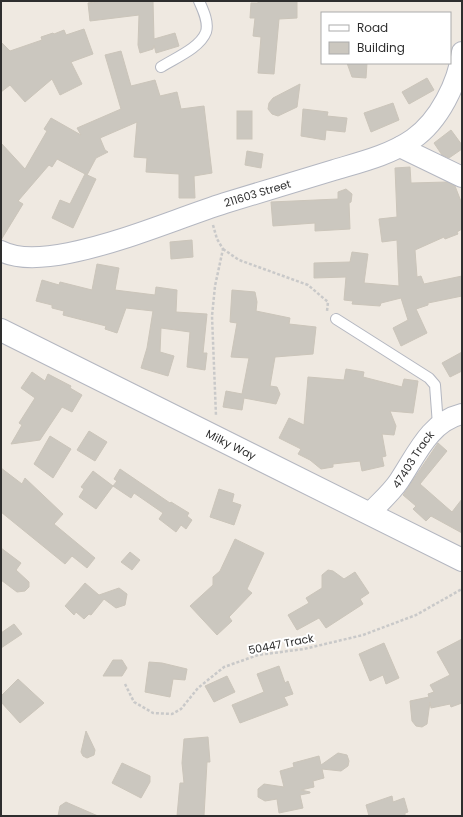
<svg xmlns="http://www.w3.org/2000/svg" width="463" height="817" viewBox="0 0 463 817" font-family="Poppins,sans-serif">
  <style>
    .building { fill: #cbc7bf; stroke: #cbc5ba }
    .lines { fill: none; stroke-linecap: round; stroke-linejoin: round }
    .service-casing { stroke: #b4b7c1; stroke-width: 12 }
    .minor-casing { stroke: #b4b7c1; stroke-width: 22 }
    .tertiary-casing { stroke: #b4b7c1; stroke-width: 24 }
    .path { stroke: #c9c9c9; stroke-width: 2.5; stroke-dasharray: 3 2; stroke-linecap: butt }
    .service { stroke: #fff; stroke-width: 10 }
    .minor { stroke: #fff; stroke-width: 20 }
    .tertiary { stroke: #fff; stroke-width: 22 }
    .labels { text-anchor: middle; stroke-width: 4; stroke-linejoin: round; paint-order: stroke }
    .street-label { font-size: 11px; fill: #2e2e2e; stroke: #fff }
  </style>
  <rect width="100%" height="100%" fill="#efe9e1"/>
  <g class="building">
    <polygon points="101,1 153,1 154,39 175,33 179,46 156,53 154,45 153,49 140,53 138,45 139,15 90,21 88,3"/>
    <polygon points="258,1 297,1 297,18 279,19 274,74 258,73 261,37 253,36 255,18 250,18 251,3 258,3"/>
    <polygon points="84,29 93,54 71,62 82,84 60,95 52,79 25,102 10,85 1,92 1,42 10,51 42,40 41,37 53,33 54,34 64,30 66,35"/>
    <polygon points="121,51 131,86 155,80 160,96 177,92 181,109 204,106 212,173 194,176 195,198 179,198 179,174 146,172 147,158 134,157 137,122 100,138 105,150 108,152 96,158 87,175 57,159 52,167 49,165 18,201 23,204 1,240 1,143 25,169 47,131 44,129 51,118 81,135 77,128 121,109 105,55"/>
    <polygon points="347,63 367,63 366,78 352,77"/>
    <polygon points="427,78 434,90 409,104 402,92"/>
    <polygon points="300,84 297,107 278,116 272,114 268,109 269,103 273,98"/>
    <polygon points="393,103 399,120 371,132 364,113"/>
    <polygon points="303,109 328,112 327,116 347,118 345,132 326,130 325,140 301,136"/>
    <rect x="237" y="111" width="15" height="28"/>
    <polygon points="451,130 462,145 462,149 449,158 442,155 434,143"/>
    <polygon points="247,151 263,154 261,168 245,165"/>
    <polygon points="410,167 411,183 447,182 455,186 462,204 462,229 457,232 458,234 445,239 444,237 415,250 417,277 421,276 424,284 462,276 462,296 428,303 428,305 416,309 427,333 401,346 393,328 408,320 401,298 381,303 380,306 352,304 353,301 344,300 346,277 314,278 314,263 350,262 352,252 368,254 364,283 399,286 397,240 382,242 379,219 397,217 395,168"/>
    <polygon points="85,174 96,179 73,228 52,218 60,200 70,204"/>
    <polygon points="346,189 352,194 351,202 349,203 350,229 315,231 315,223 273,226 271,202 338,199 338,192"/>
    <polygon points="192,240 193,257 171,259 170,242"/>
    <polygon points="97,264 119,268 115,290 155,295 156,287 177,290 176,312 207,314 203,353 207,353 205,370 187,367 190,332 161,328 160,352 174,356 168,376 141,368 147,348 153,311 126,308 117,333 105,329 106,326 63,315 64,311 52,308 52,305 36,301 42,280 59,285 60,282 92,290"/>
    <polygon points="232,290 255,292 257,302 256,311 290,318 289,324 316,327 313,354 275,357 270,386 277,387 280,394 276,404 244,398 242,410 223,407 226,391 242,394 249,358 231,357 237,323 230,322"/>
    <polygon points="462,352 462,371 450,377 442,363"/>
    <polygon points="346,369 364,372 363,377 402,387 404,379 418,381 413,413 390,411 396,426 394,435 382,434 386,456 382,457 384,466 362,471 360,461 333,464 333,467 321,469 310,460 298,454 301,449 279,438 289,418 304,425 308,377 344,380"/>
    <polygon points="32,372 45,381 48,374 71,386 70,388 82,395 72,412 62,407 40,440 11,444 22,425 19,423 35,398 21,388"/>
    <polygon points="89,431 107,442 95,461 77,450"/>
    <polygon points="50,436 71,449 53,478 34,464"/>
    <polygon points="438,443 447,451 420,484 452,512 462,499 462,533 431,516 426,521 413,509 416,506 403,495"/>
    <polygon points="1,468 22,484 25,478 63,514 54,524 95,558 87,568 72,556 65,564 1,512"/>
    <polygon points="120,469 170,503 171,502 189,513 187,516 192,520 186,529 181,525 176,532 159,519 163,513 134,493 131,498 113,486 117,481 114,479"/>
    <polygon points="93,471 113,486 96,509 79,497 84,489 81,487"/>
    <polygon points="219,489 234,494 232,502 241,505 234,525 210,517"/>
    <polygon points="235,539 264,553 247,589 252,593 229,617 232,621 217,635 190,606 213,585 213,577 220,571"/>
    <polygon points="1,548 21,563 16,570 29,582 29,587 25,591 17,592 1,580"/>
    <polygon points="130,552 140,560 132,570 121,562"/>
    <polygon points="328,570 333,571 344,579 355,572 369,593 360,599 363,604 326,628 319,618 297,630 288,615 309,603 306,598 322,588 322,575"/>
    <polygon points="85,583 99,595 119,588 127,594 125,605 116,608 104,599 91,615 89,614 84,619 76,612 74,615 65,606"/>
    <polygon points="14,624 22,634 1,648 1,633"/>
    <polygon points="462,639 462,703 451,707 450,704 431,708 430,702 427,724 422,727 416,726 412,721 410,701 429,697 428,694 434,692 430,685 450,675 437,652"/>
    <polygon points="384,643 399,678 386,684 383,675 370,681 359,654"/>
    <polygon points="113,660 122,660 127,668 122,676 103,676"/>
    <polygon points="149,662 162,663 187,669 185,680 173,679 170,697 145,692"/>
    <polygon points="279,666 285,683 288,681 293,694 284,697 288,705 240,723 232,705 264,692 257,674"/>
    <polygon points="227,676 235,692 214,702 205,686"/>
    <polygon points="18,679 44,703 20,723 1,702 1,696"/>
    <polygon points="86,731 95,750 94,755 87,758 83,756 81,752"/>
    <polygon points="208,737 210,762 207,762 204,816 177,816 180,783 184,783 182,763 184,739"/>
    <polygon points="338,753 347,755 349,761 348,766 341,771 322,769 324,778 313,781 314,787 301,790 310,792 310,793 300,795 303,808 279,813 277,799 265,801 258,797 258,789 264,784 284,787 280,771 294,767 293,763 319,756 321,765"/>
    <polygon points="122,763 150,776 150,782 141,798 112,783"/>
    <polygon points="392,796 393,802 404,798 408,812 405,813 405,816 369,816 366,805"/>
    <polygon points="66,802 68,803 98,816 58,816 60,806"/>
  </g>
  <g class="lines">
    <defs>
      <g id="service">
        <path d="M161 67C175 58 200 48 206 32 209 22 203 10 199 1"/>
        <polyline points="336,319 429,378 435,385 438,425"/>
      </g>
      <g id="minor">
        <polyline points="400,147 462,177"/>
        <path id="s1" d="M1 251C20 261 49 257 69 253 123 242 173 220 225 203 261 192 298 181 334 170 361 162 390 155 413 139 439 121 458 83 462 52"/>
        <path id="s2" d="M370 513C379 503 391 493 399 481 416 456 429 422 462 414"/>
      </g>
      <g id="tertiary">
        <path id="s3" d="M1 330 462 560"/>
      </g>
    </defs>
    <use href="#service" class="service-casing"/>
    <use href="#minor" class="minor-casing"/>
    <use href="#tertiary" class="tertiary-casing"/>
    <g class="path">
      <polyline points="213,225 217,239 223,249 215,286 212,316 216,416"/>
      <polyline points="223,249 239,260 308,285 328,302 327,311"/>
      <polyline points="125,684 134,702 153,713 172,714 181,709 198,688 224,667 258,655 304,649 363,635 416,615 462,589"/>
    </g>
    <use href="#service" class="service"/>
    <use href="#minor" class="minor"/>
    <use href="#tertiary" class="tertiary"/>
  </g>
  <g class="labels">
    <g class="street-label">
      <text dy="4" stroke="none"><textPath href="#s1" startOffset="267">211603 Street</textPath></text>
      <text dy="4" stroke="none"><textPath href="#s3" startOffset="257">Milky Way</textPath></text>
      <text dy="4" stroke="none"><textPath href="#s2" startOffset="69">47403 Track</textPath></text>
      <text transform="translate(281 644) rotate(-11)" y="4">50447 Track</text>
    </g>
  </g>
  <rect width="463" height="817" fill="none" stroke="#2e2e2e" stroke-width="4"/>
  <rect x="321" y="12" width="130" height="52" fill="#ffffff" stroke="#ababab"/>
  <rect x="329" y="25" width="20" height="6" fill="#ffffff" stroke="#ababab"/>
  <text x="357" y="32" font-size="12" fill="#2e2e2e">Road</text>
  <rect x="329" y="42" width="20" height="12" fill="#cbc7bf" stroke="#ababab"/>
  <text x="357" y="52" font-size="12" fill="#2e2e2e">Building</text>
</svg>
